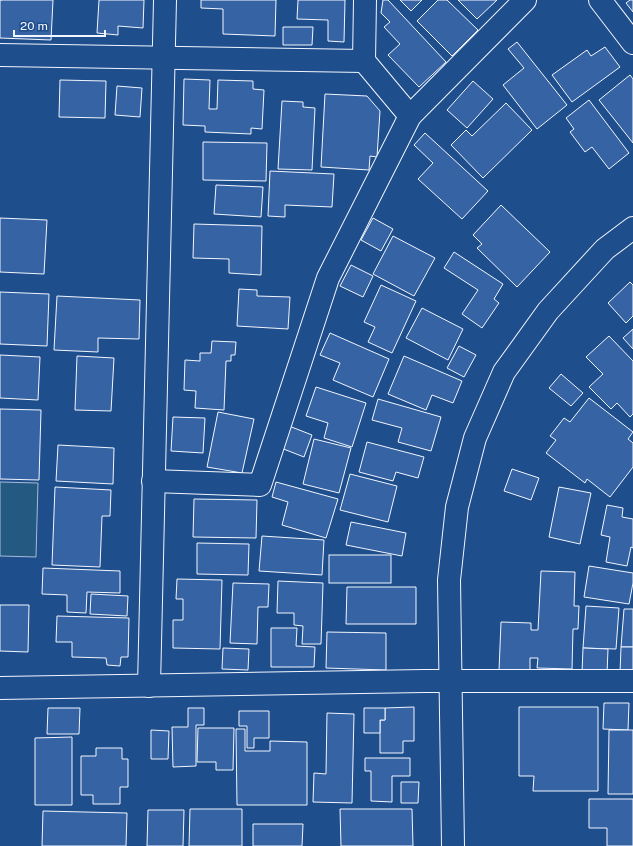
<svg xmlns="http://www.w3.org/2000/svg" width="633" height="846" viewBox="0 0 633 846" font-family="'Public Sans',sans-serif">
  <style>
    .green { fill: #245a82; stroke: #a8bbd7 }
    .building { fill: #3563a3; stroke: #f2f6ff }
    .lines { fill: none; stroke-linecap: round; stroke-linejoin: round }
    .minor-casing { stroke: #f2f6ff; stroke-width: 24 }
    .minor { stroke: #1f4e8c; stroke-width: 22 }
  </style>
  <rect width="100%" height="100%" fill="#1f4e8c"/>
  <polygon class="green" points="0,482 38,483 36,557 0,556"/>
  <g class="building">
    <polygon points="2,0 53,0 51,40 0,38 0,1"/>
    <polygon points="99,0 144,0 143,28 118,26 118,35 97,33"/>
    <polygon points="201,0 276,0 275,36 223,34 223,9 201,8"/>
    <polygon points="298,0 345,0 344,42 328,41 328,20 297,19"/>
    <polygon points="383,0 388,0 446,62 419,87 388,55 400,44 384,27 390,22 381,13"/>
    <polygon points="400,0 422,0 411,11"/>
    <polygon points="438,0 447,0 478,30 452,56 417,21"/>
    <polygon points="458,0 497,0 477,19"/>
    <polygon points="630,0 633,0 633,12 626,3"/>
    <polygon points="283,27 313,27 312,45 283,45"/>
    <polygon points="517,42 567,105 537,129 503,85 524,68 508,49"/>
    <polygon points="605,47 620,67 572,102 552,75 587,50 591,56"/>
    <polygon points="630,75 633,79 633,143 599,100"/>
    <polygon points="184,79 210,80 209,109 217,109 218,80 253,81 253,89 264,90 262,129 251,128 251,134 205,132 205,126 183,125"/>
    <polygon points="60,80 106,81 105,118 59,117"/>
    <polygon points="473,81 493,99 467,128 447,110"/>
    <polygon points="117,86 142,88 140,117 115,115"/>
    <polygon points="325,94 367,96 380,111 377,157 370,156 369,170 321,167"/>
    <polygon points="589,100 629,153 609,169 592,147 585,152 570,132 574,129 566,118"/>
    <polygon points="282,101 303,102 303,107 315,108 312,170 278,169"/>
    <polygon points="506,103 532,130 483,178 451,145 466,130 472,136"/>
    <polygon points="425,133 488,191 462,219 418,179 433,163 414,145"/>
    <polygon points="203,142 267,143 266,181 203,180"/>
    <polygon points="270,171 334,174 332,207 285,205 285,217 268,216"/>
    <polygon points="216,185 263,187 261,217 214,214"/>
    <polygon points="501,205 550,252 517,287 477,248 482,244 473,235"/>
    <polygon points="0,218 47,220 44,274 0,272"/>
    <polygon points="373,218 393,229 381,251 361,240"/>
    <polygon points="194,224 262,226 261,275 229,273 229,259 193,258"/>
    <polygon points="393,236 435,258 414,296 373,274"/>
    <polygon points="454,252 503,284 494,299 499,303 482,328 462,314 478,290 444,268"/>
    <polygon points="351,265 373,276 363,297 340,286"/>
    <polygon points="630,282 633,285 633,316 626,323 608,303"/>
    <polygon points="381,285 416,301 392,353 368,342 375,327 364,322"/>
    <polygon points="239,289 257,290 257,296 290,297 288,329 237,326"/>
    <polygon points="0,292 49,294 47,346 0,344"/>
    <polygon points="57,296 140,300 139,339 98,338 98,352 54,350"/>
    <polygon points="422,308 463,329 448,360 406,338"/>
    <polygon points="633,329 633,349 623,338"/>
    <polygon points="330,333 389,359 373,397 333,380 340,363 320,355"/>
    <polygon points="609,336 633,361 633,414 630,417 617,403 611,409 589,387 603,374 586,357"/>
    <polygon points="212,341 236,342 235,355 231,355 231,361 226,361 224,410 195,408 196,391 184,390 185,360 200,361 200,353 211,353"/>
    <polygon points="459,346 476,355 464,377 447,368"/>
    <polygon points="0,355 40,357 38,400 0,398"/>
    <polygon points="77,356 114,358 111,411 75,410"/>
    <polygon points="404,356 462,381 453,403 432,395 426,410 388,394"/>
    <polygon points="561,374 583,393 571,406 549,388"/>
    <polygon points="316,387 366,403 352,447 324,438 328,423 306,416"/>
    <polygon points="589,398 633,432 628,439 633,443 633,467 610,497 587,479 585,483 546,453 556,440 550,436 564,418 570,422"/>
    <polygon points="378,399 441,417 431,451 398,442 402,428 372,420"/>
    <polygon points="0,409 41,410 39,480 0,479"/>
    <polygon points="218,412 254,419 242,473 207,467"/>
    <polygon points="173,417 205,418 203,453 171,451"/>
    <polygon points="289,426 312,435 304,457 281,448"/>
    <polygon points="314,439 351,448 339,493 303,484"/>
    <polygon points="367,442 424,457 418,478 396,472 393,481 359,472"/>
    <polygon points="58,445 114,448 113,484 56,481"/>
    <polygon points="512,469 539,478 531,500 504,491"/>
    <polygon points="350,474 397,486 388,522 340,510"/>
    <polygon points="276,482 338,499 326,538 282,525 288,502 272,497"/>
    <polygon points="55,487 111,490 110,516 102,516 100,567 52,565"/>
    <polygon points="559,487 591,493 580,544 549,537"/>
    <polygon points="194,499 257,500 256,538 193,537"/>
    <polygon points="607,505 623,508 622,517 633,519 633,548 631,547 627,566 606,562 610,537 601,535"/>
    <polygon points="351,522 406,533 402,556 346,545"/>
    <polygon points="262,536 324,540 322,575 259,571"/>
    <polygon points="197,543 249,544 248,575 197,574"/>
    <rect x="329" y="555" width="62" height="28"/>
    <polygon points="589,566 633,573 633,583 629,604 584,597"/>
    <polygon points="43,568 120,571 120,593 87,592 86,613 67,612 67,595 42,594"/>
    <polygon points="541,571 575,572 574,606 579,606 578,629 573,629 572,669 537,668 538,658 530,658 530,672 499,671 501,622 531,623 531,630 538,630"/>
    <polygon points="177,579 222,580 220,649 173,648 173,620 183,620 183,599 176,599"/>
    <polygon points="278,581 323,583 321,644 302,644 303,626 294,625 294,613 277,613"/>
    <polygon points="233,583 269,584 268,607 258,607 257,644 230,643"/>
    <polygon points="347,587 416,587 416,624 346,624"/>
    <polygon points="91,594 128,596 127,616 90,614"/>
    <polygon points="0,605 29,605 28,652 0,651"/>
    <polygon points="586,606 619,608 616,649 583,648"/>
    <polygon points="624,609 633,609 633,647 621,647"/>
    <polygon points="57,616 129,618 128,657 121,657 120,666 107,665 106,658 72,657 72,642 56,642"/>
    <polygon points="271,628 297,628 296,646 315,647 314,667 271,667"/>
    <polygon points="327,632 386,633 386,670 326,668"/>
    <polygon points="621,647 633,647 633,674 620,673"/>
    <polygon points="223,648 249,649 248,670 222,669"/>
    <polygon points="583,648 608,649 607,674 582,673"/>
    <polygon points="604,703 629,703 628,730 603,729"/>
    <polygon points="414,707 414,741 403,741 403,753 380,753 380,720 385,720 385,708"/>
    <polygon points="519,707 598,707 598,791 533,791 534,776 519,776"/>
    <polygon points="48,708 80,708 79,734 47,734"/>
    <polygon points="188,708 204,708 204,725 196,725 196,766 173,767 172,727 188,727"/>
    <polygon points="364,708 385,708 385,720 380,720 380,733 364,733"/>
    <polygon points="239,711 269,711 269,738 254,738 254,748 247,748 247,726 239,726"/>
    <polygon points="327,713 354,714 352,803 313,802 314,773 326,774"/>
    <polygon points="198,728 234,728 233,770 216,770 216,762 197,762"/>
    <polygon points="236,729 245,729 245,751 270,751 270,741 307,742 307,805 237,805"/>
    <polygon points="151,730 169,731 168,759 151,759"/>
    <polygon points="609,730 633,730 633,794 608,794"/>
    <polygon points="72,737 72,805 35,805 35,738"/>
    <polygon points="96,748 122,748 122,759 128,759 128,787 120,787 120,804 93,804 93,795 81,795 81,756 96,756"/>
    <polygon points="365,758 410,758 410,776 392,776 392,802 371,801 371,771 365,771"/>
    <polygon points="401,782 419,782 418,803 401,803"/>
    <polygon points="589,799 633,799 633,846 607,846 607,828 589,828"/>
    <polygon points="190,809 242,809 242,846 189,846"/>
    <polygon points="340,809 412,809 413,846 341,846"/>
    <polygon points="148,810 184,810 183,846 147,846"/>
    <polygon points="43,811 127,813 126,846 42,846"/>
    <polygon points="253,824 303,824 302,846 253,846"/>
  </g>
  <g class="lines">
    <defs>
      <g id="minor">
        <polyline points="365,0 364,61 410,116"/>
        <polyline points="600,0 633,43"/>
        <polyline points="0,55 364,61"/>
        <polyline points="153,481 260,485 328,278 410,116 525,0"/>
        <polyline points="149,686 165,0"/>
        <polyline points="0,688 424,681 633,681"/>
        <polyline points="453,846 449,580 457,507 475,438 504,372 548,311 605,249 633,228"/>
      </g>
    </defs>
    <use href="#minor" class="minor-casing"/>
    <use href="#minor" class="minor"/>
  </g>
  <path d="M14 30v6h91v-6" fill="none" stroke="#f2f6ff" stroke-width="2"/>
  <text x="20" y="30" font-size="12" fill="#f2f6ff" stroke="#1f4e8c" stroke-width="3" paint-order="stroke">20 m</text>
</svg>
